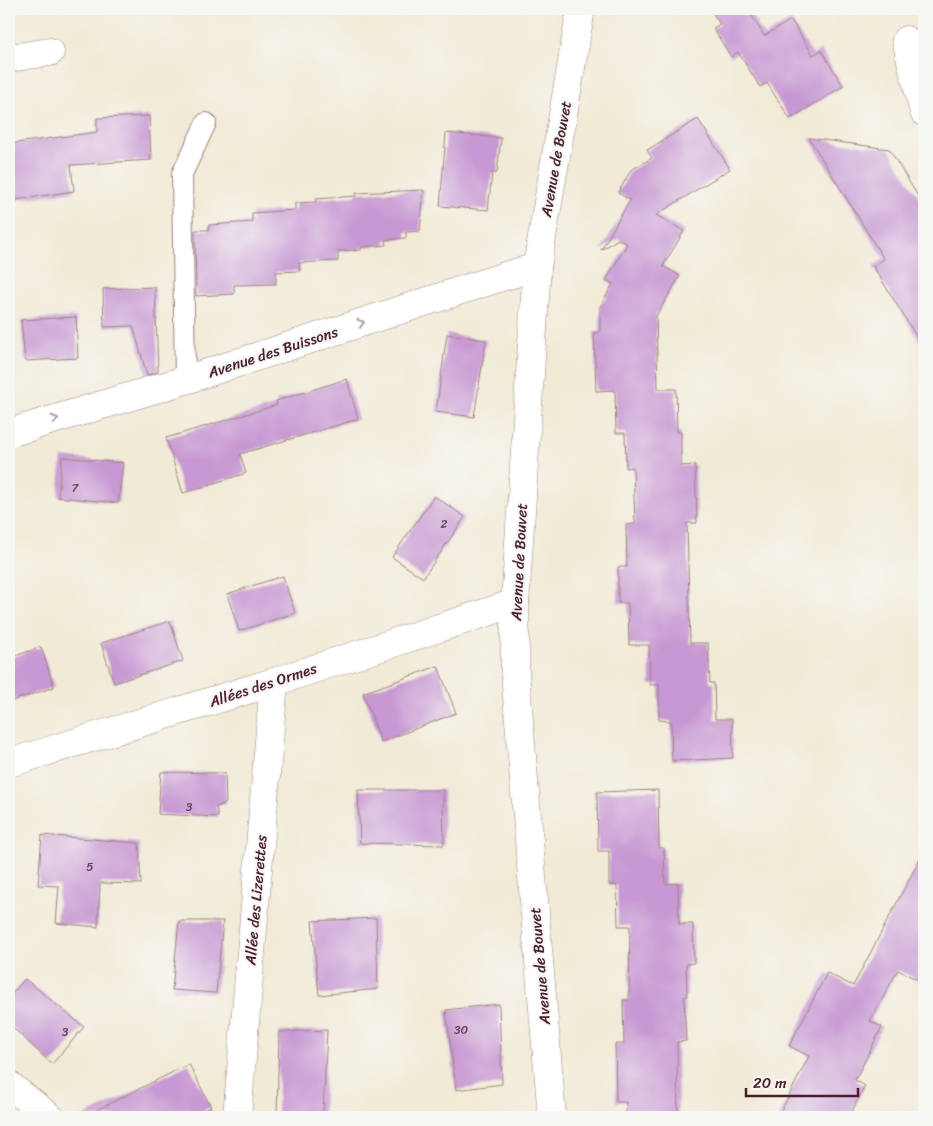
<svg xmlns="http://www.w3.org/2000/svg" width="933" height="1126" viewBox="0 0 933 1126" font-family="Sriracha,sans-serif">
  <style>
    .building { fill: #c798d3 }
    .lines { fill: none; stroke-linecap: round; stroke-linejoin: round }
    .service-casing { stroke: #9e8480; stroke-width: 22 }
    .minor-casing { stroke: #9e8480; stroke-width: 29 }
    .service { stroke: #fff; stroke-width: 20 }
    .minor { stroke: #fff; stroke-width: 28 }
    .oneway { stroke: #ae9aa0 }
    .labels { text-anchor: middle; stroke-width: 4; stroke-linejoin: round; paint-order: stroke }
    .number-label { font-size: 12px; fill: #693d55 }
    .street-label { font-size: 15px; fill: #4a1f2b; stroke: #f6f6f2 }
  </style>
  <rect width="100%" height="100%" fill="#f6f6f2"/>
  <filter id="ink" filterUnits="userSpaceOnUse"><feTurbulence type="fractalNoise" baseFrequency=".02" numOctaves="2"/><feDisplacementMap in="SourceGraphic" scale="10" xChannelSelector="R" yChannelSelector="G"/><feConvolveMatrix kernelMatrix="1 2 1 2 8 2 1 2 1" color-interpolation-filters="sRGB"/></filter>
  <filter id="wash" filterUnits="userSpaceOnUse"><feTurbulence type="fractalNoise" baseFrequency=".0096" numOctaves="4" result="noise"/><feDisplacementMap in="SourceGraphic" scale="20" xChannelSelector="R" yChannelSelector="G"/><feGaussianBlur stdDeviation="1.12" result="paint"/><feColorMatrix in="noise" values="0 0 0 0 0 0 0 0 0 0 0 0 0 0 0 0 0 1.4 0 .05"/><feComposite in="paint" operator="in"/></filter>
  <g filter="url(#wash)">
    <rect width="100%" height="100%" fill="#f1ead6"/>
    <g id="blocks">
      <g class="building">
        <polygon points="710,9 748,9 764,36 791,20 813,55 821,50 843,86 790,119 767,83 760,87 738,52 731,57 713,28 720,24"/>
        <polygon points="149,116 151,160 71,165 74,191 9,201 9,144 97,132 97,118"/>
        <polygon points="698,119 730,169 656,215 684,231 663,266 680,276 656,316 658,389 676,389 677,432 681,432 681,466 695,465 697,523 687,523 690,643 708,643 710,683 714,683 715,719 732,719 733,758 672,761 671,721 659,720 659,684 650,685 649,645 629,645 628,603 618,603 618,567 627,567 626,525 635,524 633,467 626,468 625,433 616,433 615,390 596,391 594,332 600,332 600,307 613,284 606,280 627,244 618,239 601,250 630,200 618,193 631,170 652,158 647,150"/>
        <polygon points="446,133 501,138 497,173 492,173 488,210 440,206"/>
        <polygon points="809,138 889,149 924,206 924,349 873,266 884,259"/>
        <polygon points="424,190 420,231 406,232 406,238 385,240 386,245 361,247 361,250 338,251 338,261 299,263 300,271 276,272 276,284 234,285 234,294 196,296 195,230 209,230 209,225 252,222 252,213 295,210 295,203 316,202 316,199 356,196 356,193"/>
        <polygon points="155,287 158,372 147,375 133,326 104,327 103,289"/>
        <polygon points="76,317 78,358 25,361 21,320"/>
        <polygon points="447,334 486,340 474,417 436,412"/>
        <polygon points="347,379 358,419 240,454 246,473 183,493 166,438 277,405 276,401"/>
        <polygon points="62,457 123,463 118,503 58,497"/>
        <polygon points="434,496 465,517 423,578 392,557"/>
        <polygon points="283,576 295,613 239,631 227,594"/>
        <polygon points="170,621 183,661 114,683 101,643"/>
        <polygon points="41,647 54,687 9,702 9,658"/>
        <polygon points="438,666 456,713 381,742 363,693"/>
        <polygon points="161,772 225,773 226,803 216,807 218,817 158,814"/>
        <polygon points="358,790 443,790 444,845 360,843"/>
        <polygon points="658,790 659,848 664,848 665,884 678,883 679,924 693,924 694,963 686,964 687,996 684,997 686,1041 677,1042 678,1117 626,1117 626,1102 616,1102 615,1044 624,1044 623,1000 629,1000 630,926 618,926 617,885 609,885 609,851 598,851 597,792"/>
        <polygon points="42,835 139,843 141,884 100,883 98,927 56,923 59,886 38,885"/>
        <polygon points="924,851 924,983 898,970 870,1021 882,1027 855,1080 865,1086 849,1117 778,1117 809,1056 789,1046 827,973 853,986"/>
        <polygon points="376,918 378,989 319,995 312,921"/>
        <polygon points="179,921 223,921 216,993 172,990"/>
        <polygon points="25,979 84,1027 52,1064 9,1024 9,997"/>
        <polygon points="499,1004 502,1084 456,1090 446,1010"/>
        <polygon points="327,1030 323,1113 277,1117 279,1032"/>
        <polygon points="189,1064 211,1107 188,1117 83,1117"/>
      </g>
    </g>
  </g>
  <g filter="url(#ink)">
    <use href="#blocks" fill-opacity="0" stroke="#9e8480" stroke-width="1"/>
    <g class="lines">
      <defs>
        <polyline id="service" points="185,380 182,174 206,123"/>
        <g id="minor">
          <polyline points="906,40 924,112"/>
          <polyline points="9,58 50,52"/>
          <polyline points="9,433 185,380 505,276 537,267"/>
          <polyline points="9,763 274,682 515,603"/>
          <polyline points="9,1085 50,1117"/>
          <polyline points="237,1117 274,682"/>
          <polyline points="552,1117 515,672 515,603 537,267 581,9"/>
        </g>
      </defs>
      <use href="#service" class="service-casing"/>
      <use href="#minor" class="minor-casing"/>
      <use href="#service" class="service"/>
      <use href="#minor" class="minor"/>
    </g>
    <defs><path id="oneway-chevron" d="M-2-3.5L2.5 0L-2 3.5" fill="none" stroke-width="1.6" stroke-linecap="round" stroke-linejoin="round" transform="scale(1.25)"/></defs>
    <g class="oneway">
      <use href="#oneway-chevron" transform="translate(361 323) rotate(-18)"/>
      <use href="#oneway-chevron" transform="translate(55 419) rotate(-17)"/>
    </g>
  </g>
  <g class="labels">
    <g class="number-label">
      <text x="75" y="492">7</text>
      <text x="444" y="528">2</text>
      <text x="189" y="811">3</text>
      <text x="90" y="871">5</text>
      <text x="461" y="1034">30</text>
      <text x="65" y="1036">3</text>
    </g>
    <g class="street-label">
      <text transform="translate(556 159) rotate(-80)" y="5">Avenue de Bouvet</text>
      <text transform="translate(273 352) rotate(-18)" y="5">Avenue des Buissons</text>
      <text transform="translate(519 562) rotate(-87)" y="5">Avenue de Bouvet</text>
      <text transform="translate(263 685) rotate(-18)" y="5">Allées des Ormes</text>
      <text transform="translate(256 900) rotate(-85)" y="5">Allée des Lizerettes</text>
      <text transform="translate(540 966) rotate(-95)" y="5">Avenue de Bouvet</text>
    </g>
  </g>
  <rect width="933" height="1126" fill="none" stroke="#f6f6f2" stroke-width="30"/>
  <path d="M746 1088v8h112v-8" fill="none" stroke="#4a1f2b" stroke-width="2.5"/>
  <text x="753" y="1088" font-size="15" fill="#4a1f2b" stroke="#f6f6f2" stroke-width="4" paint-order="stroke">20 m</text>
</svg>
